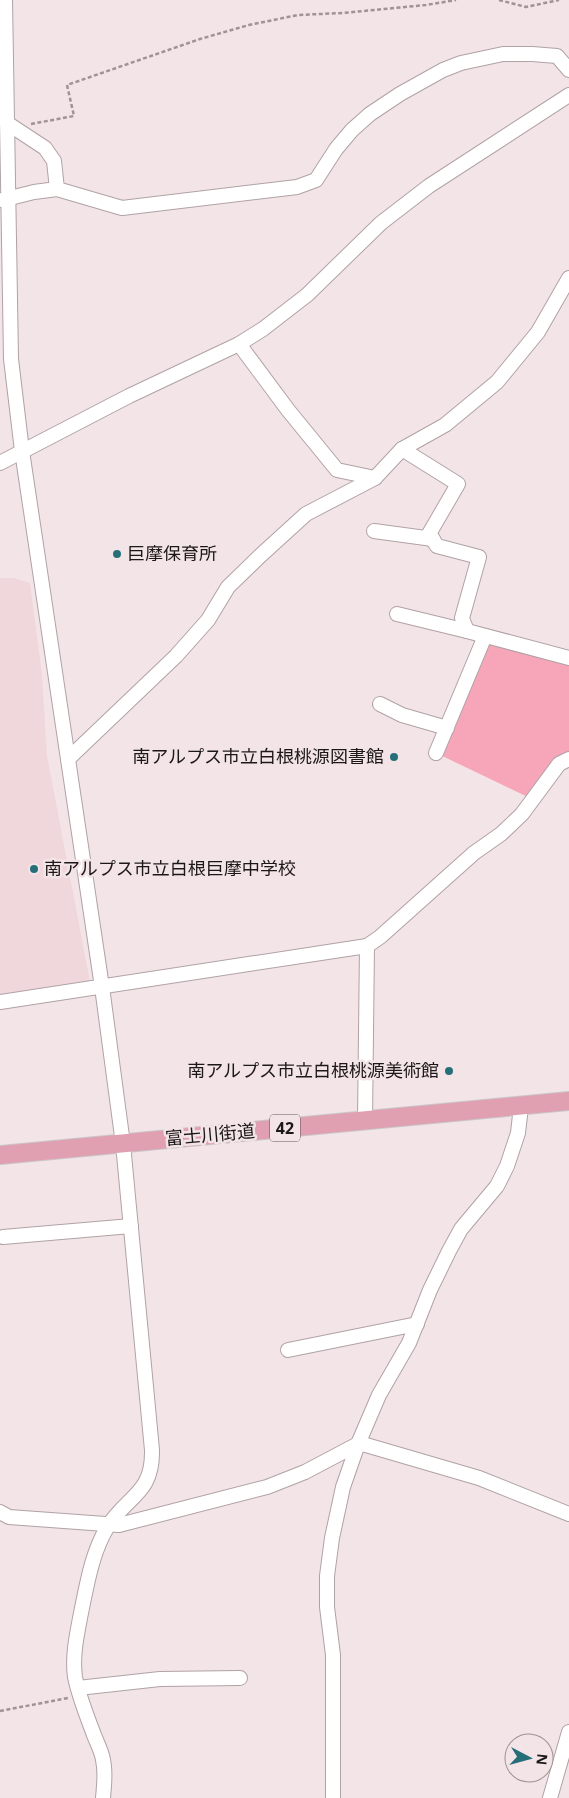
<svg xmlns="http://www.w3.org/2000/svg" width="569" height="1798" viewBox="0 0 569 1798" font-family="'Noto Sans','Noto Sans JP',sans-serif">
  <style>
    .built { fill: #efd7dc }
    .green { fill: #f7a6b9 }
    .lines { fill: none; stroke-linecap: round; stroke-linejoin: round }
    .minor-casing { stroke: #b0a2a5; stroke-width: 16 }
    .major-casing { stroke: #c9c7c8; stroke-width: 20 }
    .path { stroke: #9e9396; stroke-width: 2.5; stroke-dasharray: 4 2.5; stroke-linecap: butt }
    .minor { stroke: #fff; stroke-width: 14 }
    .major { stroke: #e19fb2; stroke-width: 18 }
    .poi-dot { fill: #266f78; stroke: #f3e4e7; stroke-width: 2 }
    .labels { text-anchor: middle; stroke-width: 5; stroke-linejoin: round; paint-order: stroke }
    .shield { fill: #f3e4e7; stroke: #5c5456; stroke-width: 1 }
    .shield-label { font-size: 16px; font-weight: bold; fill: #1c1718 }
    .poi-label { font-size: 18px; fill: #1c1718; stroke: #f3e4e7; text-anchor: start }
    .street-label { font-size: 18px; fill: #1c1718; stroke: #f3e4e7 }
  </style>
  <rect width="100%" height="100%" fill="#f3e4e7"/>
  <polygon class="built" points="0,578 14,578 30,583 42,676 47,756 90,982 0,995"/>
  <polygon class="green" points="485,636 569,658 569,759 532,799 436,753"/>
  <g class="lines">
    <defs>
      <g id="minor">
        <path d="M5 0 11 359 22 451 102 987 123 1144 152 1450C153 1494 128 1495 108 1526 92 1552 87 1584 81 1613 77 1634 72 1656 75 1677 79 1697 87 1716 94 1735 97 1743 102 1752 103 1760 106 1773 104 1785 103 1798"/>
        <polyline points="7,123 45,148 54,161 57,189"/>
        <polyline points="2,200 34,192 57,189 122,208 297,187 316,180 336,149 352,130 370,114 400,94 443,70 461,63 503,54 532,54 557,56 569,70"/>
        <polyline points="239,344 288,410 337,470 375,478"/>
        <polyline points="402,449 458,484 429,534 437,546 479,557 462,618 467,631 569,658"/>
        <polyline points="0,463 129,396 239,344 263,329 307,295 381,223 429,186 569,95"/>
        <polyline points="374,531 433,539"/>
        <polyline points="397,614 467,631"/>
        <polyline points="380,704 402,715 447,728"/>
        <polyline points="436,753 485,636"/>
        <polyline points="68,759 176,656 208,620 228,587 261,555 306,514 375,478 402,449 445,425 497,382 538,332 569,278"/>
        <polyline points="0,1002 367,946 380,937 474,853 501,834 522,814 559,764 569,759"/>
        <polyline points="365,1121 367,946"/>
        <polyline points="3,1237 131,1226"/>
        <polyline points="288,1350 417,1324"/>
        <polyline points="0,1512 9,1517 119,1525 267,1487 305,1472 358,1444 366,1445 479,1478 569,1514"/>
        <polyline points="78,1688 160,1679 240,1678"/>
        <polyline points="333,1798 333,1655 327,1607 327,1576 332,1538 343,1487 358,1444 379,1395 409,1343 430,1290 449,1251 461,1229 497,1186 507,1166 518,1133 521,1106"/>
        <polyline points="550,1798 569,1732"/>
      </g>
      <polyline id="major" points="0,1155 569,1101"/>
    </defs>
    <use href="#minor" class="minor-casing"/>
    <use href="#major" class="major-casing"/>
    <g class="path">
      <polyline points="499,0 526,7 559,0"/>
      <polyline points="31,124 74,116 67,85 200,39 249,25 298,15 343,13 426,5 456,0"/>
      <polyline points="0,1711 68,1698"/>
    </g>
    <use href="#minor" class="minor"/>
    <use href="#major" class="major"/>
  </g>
  <g class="poi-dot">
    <circle cx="117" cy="554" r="5"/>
    <circle cx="394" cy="757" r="5"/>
    <circle cx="34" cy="869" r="5"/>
    <circle cx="449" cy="1071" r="5"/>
  </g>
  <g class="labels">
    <rect class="shield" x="270" y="1114.5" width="30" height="27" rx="4"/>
    <g class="shield-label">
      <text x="285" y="1134">42</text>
    </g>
    <g class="poi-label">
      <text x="127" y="560">巨摩保育所</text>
      <text x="384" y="763" text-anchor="end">南アルプス市立白根桃源図書館</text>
      <text x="44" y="875">南アルプス市立白根巨摩中学校</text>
      <text x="439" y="1077" text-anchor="end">南アルプス市立白根桃源美術館</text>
    </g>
    <g class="street-label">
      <text transform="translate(210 1135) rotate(-5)" y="6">富士川街道</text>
    </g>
  </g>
  <g transform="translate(529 1758) rotate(96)"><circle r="24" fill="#f3e4e7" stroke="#9d9294"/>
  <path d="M0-4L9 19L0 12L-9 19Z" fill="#266f78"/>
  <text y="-8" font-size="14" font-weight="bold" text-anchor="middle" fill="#1c1718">N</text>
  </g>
</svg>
